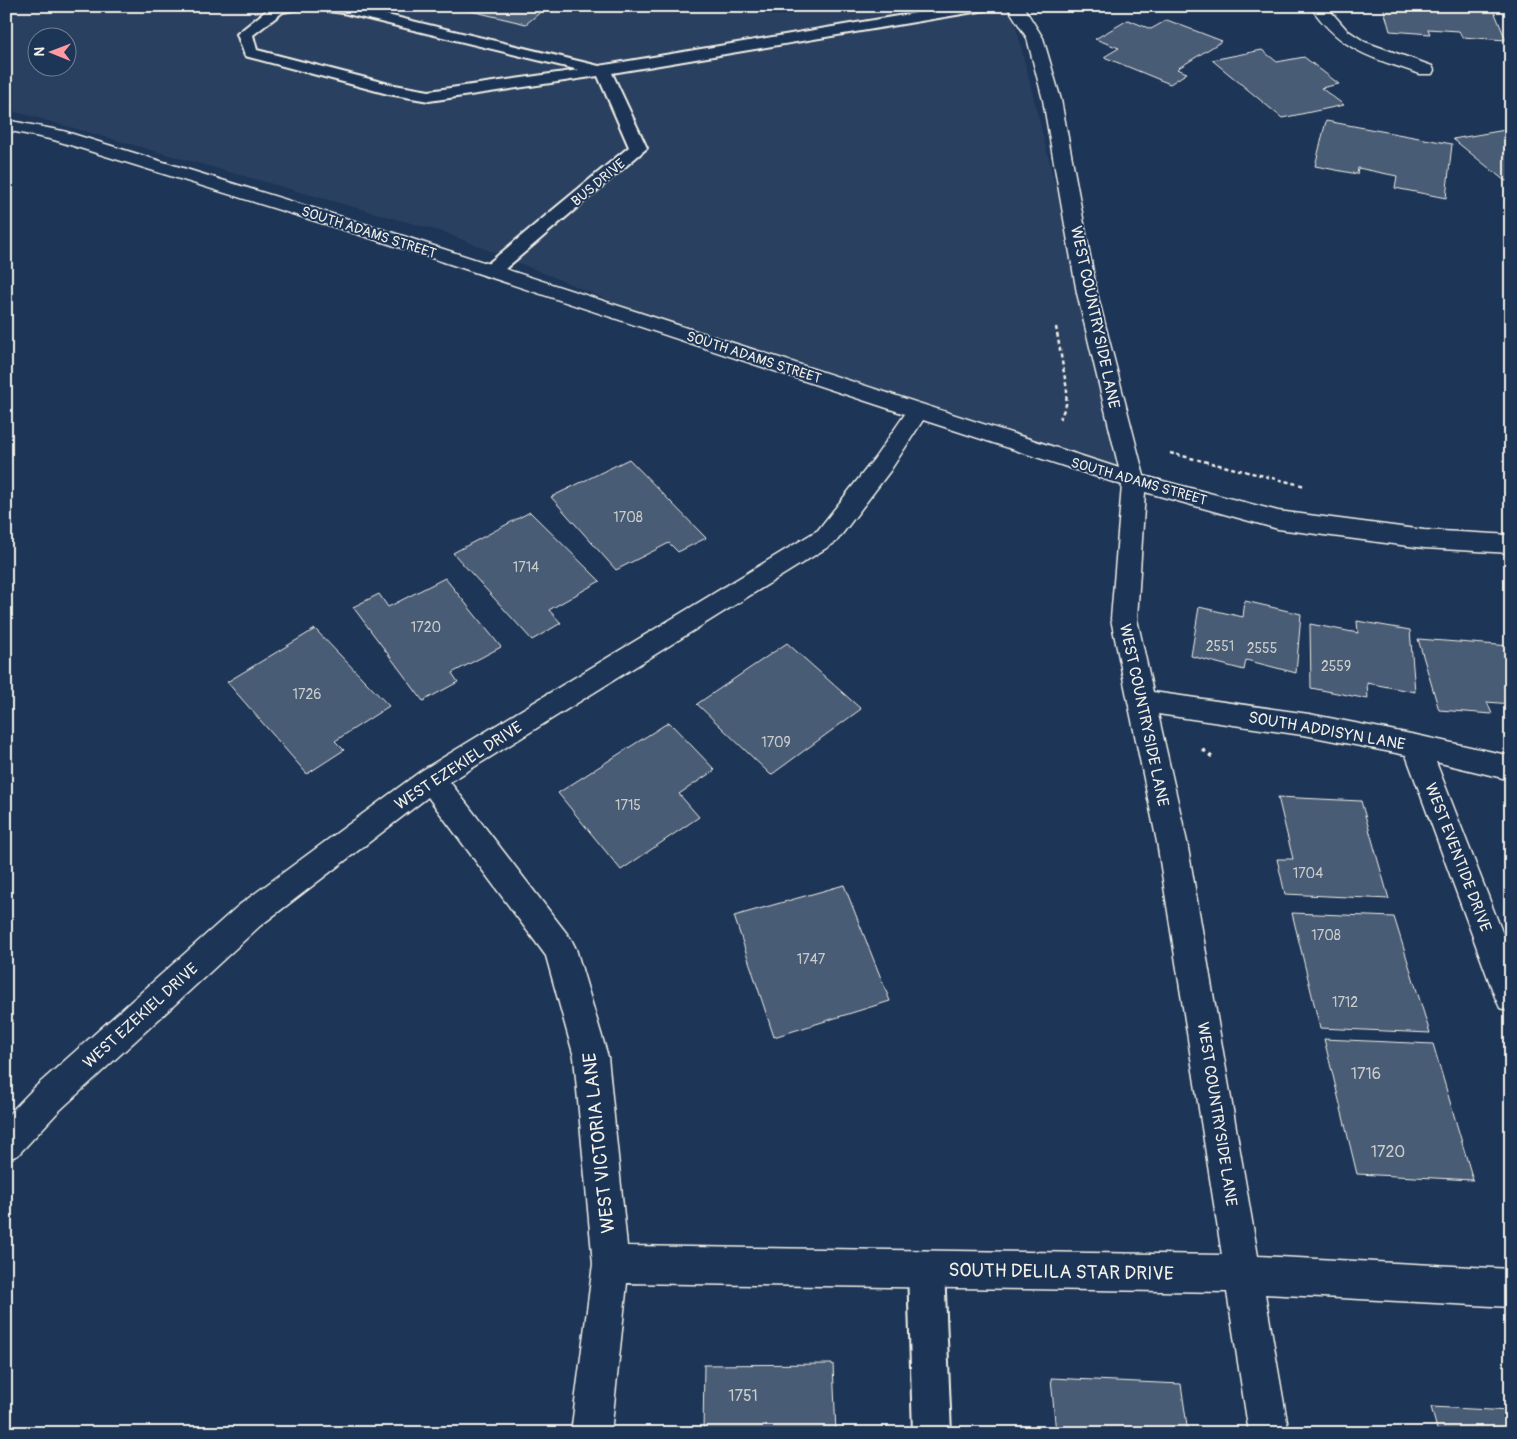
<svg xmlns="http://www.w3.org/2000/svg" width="1517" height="1439" viewBox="0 0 1517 1439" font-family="Pangolin,sans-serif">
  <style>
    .built { fill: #2a4060; fill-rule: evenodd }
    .building { fill: #485b74; stroke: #f4f1e8 }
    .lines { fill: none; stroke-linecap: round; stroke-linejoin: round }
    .service-casing { stroke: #f4f1e8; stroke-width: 4 }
    .minor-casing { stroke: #f4f1e8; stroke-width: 3 }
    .path-far1 { stroke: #f4f1e8; stroke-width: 2.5; stroke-dasharray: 4 3; stroke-linecap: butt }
    .path { stroke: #f4f1e8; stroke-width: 3; stroke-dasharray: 5 4; stroke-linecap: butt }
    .service { fill: #1d3557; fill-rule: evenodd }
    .minor { fill: #1d3557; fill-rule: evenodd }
    .labels { text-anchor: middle; stroke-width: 4; stroke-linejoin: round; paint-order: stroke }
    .far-street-label { font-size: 14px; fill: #f4f1e8; stroke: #1d3557 }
    .number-label { font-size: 14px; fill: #c9cccb }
    .street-label { font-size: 16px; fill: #f4f1e8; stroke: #1d3557 }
    .near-number-label { font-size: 16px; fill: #c9cccb }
    .near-street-label { font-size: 19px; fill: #f4f1e8; stroke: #1d3557 }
  </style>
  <rect width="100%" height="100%" fill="#1d3557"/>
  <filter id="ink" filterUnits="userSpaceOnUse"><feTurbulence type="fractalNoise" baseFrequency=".02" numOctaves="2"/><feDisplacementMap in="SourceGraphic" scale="10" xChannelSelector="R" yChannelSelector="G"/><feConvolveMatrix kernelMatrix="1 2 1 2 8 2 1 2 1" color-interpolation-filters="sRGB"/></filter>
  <g filter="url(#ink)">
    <path class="built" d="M6 6H1011L1130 489 720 346 446 233 6 109ZM38 38H68V68H38Z"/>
    <g class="building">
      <polygon points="450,6 548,6 526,24"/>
      <polygon points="1383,6 1492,6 1506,40 1462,37 1459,31 1428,29 1430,34 1390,31"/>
      <polygon points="1128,20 1151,29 1167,20 1222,41 1177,69 1187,73 1170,84 1104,57 1119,48 1095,39"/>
      <polygon points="1262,50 1277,62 1304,57 1339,84 1321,88 1344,105 1282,118 1212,60"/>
      <polygon points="1326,121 1452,144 1446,198 1395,188 1397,176 1358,168 1357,174 1315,166"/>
      <polygon points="1511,129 1511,180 1505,181 1453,139"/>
      <polygon points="629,459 706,538 678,552 669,543 616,570 551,497"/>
      <polygon points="530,512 600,581 549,610 561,623 532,640 453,553"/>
      <polygon points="445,578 501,647 452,673 458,682 423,701 353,607 379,594 388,607"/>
      <polygon points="1245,601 1301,614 1296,673 1246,660 1244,670 1191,656 1199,607 1243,617"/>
      <polygon points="1357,621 1410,630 1415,692 1367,683 1368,699 1311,688 1310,624 1358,633"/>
      <polygon points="315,629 389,706 335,741 344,750 307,774 227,682"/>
      <polygon points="1418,639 1511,646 1511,704 1487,702 1492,714 1439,710"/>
      <polygon points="787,643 861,709 771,775 697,704"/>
      <polygon points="669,722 715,770 679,794 699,817 621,870 558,793"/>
      <polygon points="1278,797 1361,801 1389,899 1285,894 1277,859 1293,859"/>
      <polygon points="844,885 890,1001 774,1037 734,916"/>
      <polygon points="1292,913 1394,917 1430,1033 1320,1028"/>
      <polygon points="1324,1039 1433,1044 1473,1180 1357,1174"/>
      <polygon points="833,1364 836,1433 703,1433 704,1365"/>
      <polygon points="1051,1378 1181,1384 1188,1433 1056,1433"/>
      <polygon points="1431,1407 1511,1411 1511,1433 1438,1433"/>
    </g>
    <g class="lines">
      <defs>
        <g id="service">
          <polygon points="272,6 301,6 299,9 283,12 253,35 257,50 389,84 429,91 579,70 343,13 320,10 313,6 350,6 599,66 958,6 993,6 986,10 612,73 647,148 498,275 491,277 484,275 481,271 484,267 629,147 598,76 429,101 388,94 245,56 237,34"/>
          <polygon points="926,1251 938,1257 944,1269 951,1433 913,1433 908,1269 914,1257"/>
        </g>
        <g id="minor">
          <path d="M1007 6H1023L1043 38 1061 100 1097 293 1144 476 1278 511 1424 530 1511 535V553L1424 548 1278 529 1145 492 1137 619 1153 692 1309 714 1416 735 1511 756V780L1436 762 1511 955V1012L1500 1008 1495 997 1406 755 1309 736 1158 714 1187 842 1258 1256 1511 1269V1307L1265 1294 1289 1433H1249L1227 1292 627 1283 611 1433H571L593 1264 574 1057 546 956 428 797 260 926 58 1112 18 1155 6 1160V1117L34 1088 238 906 421 771 818 530 874 459 905 414 386 243 54 140 6 130V120L63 131 400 235 1119 468 1077 293 1043 100 1027 38ZM923 420 1122 485 1111 619 1157 842 1222 1255 627 1246 608 1057 576 949 571 939 450 782 836 542 890 471Z"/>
          <path d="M1310 6H1326L1347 30 1365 42 1432 66 1434 70 1432 74H1420C1371 57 1342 52 1310 6Z"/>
        </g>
      </defs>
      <use href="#service" class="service-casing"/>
      <use href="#minor" class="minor-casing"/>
      <g class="path-far1">
        <polyline points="1056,327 1067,390 1066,405 1060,419"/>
        <polyline points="1170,453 1305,486"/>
      </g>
      <polyline class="path" points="1202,749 1212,757"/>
      <use href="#service" class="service"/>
      <use href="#minor" class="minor"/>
    </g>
  </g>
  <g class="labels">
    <g class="far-street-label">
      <text transform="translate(598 182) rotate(-40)" y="5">BUS DRIVE</text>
      <text transform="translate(369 232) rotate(18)" y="5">SOUTH ADAMS STREET</text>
      <text transform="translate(754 357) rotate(18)" y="5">SOUTH ADAMS STREET</text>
      <text transform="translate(1139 481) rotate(16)" y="5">SOUTH ADAMS STREET</text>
    </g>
    <g class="number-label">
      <text x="628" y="522">1708</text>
      <text x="526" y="572">1714</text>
      <text x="426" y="632">1720</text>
      <text x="1220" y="651">2551</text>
      <text x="1262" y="653">2555</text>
      <text x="1336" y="671">2559</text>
      <text x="307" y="699">1726</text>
      <text x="776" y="747">1709</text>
      <text x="628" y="810">1715</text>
      <text x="1308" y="878">1704</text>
      <text x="1326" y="940">1708</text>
      <text x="811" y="964">1747</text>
      <text x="1345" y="1007">1712</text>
    </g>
    <g class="street-label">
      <text transform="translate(1096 317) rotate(78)" y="6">WEST COUNTRYSIDE LANE</text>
      <text transform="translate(1145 715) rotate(78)" y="6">WEST COUNTRYSIDE LANE</text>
      <text transform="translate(1327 730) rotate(10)" y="6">SOUTH ADDISYN LANE</text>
      <text transform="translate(458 765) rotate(-33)" y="6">WEST EZEKIEL DRIVE</text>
      <text transform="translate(1459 857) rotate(69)" y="6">WEST EVENTIDE DRIVE</text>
      <text transform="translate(140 1015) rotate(-42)" y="6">WEST EZEKIEL DRIVE</text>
      <text transform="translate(1218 1114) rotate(81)" y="6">WEST COUNTRYSIDE LANE</text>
    </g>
    <g class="near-number-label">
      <text x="1366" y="1079">1716</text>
      <text x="1388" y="1157">1720</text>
      <text x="743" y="1401">1751</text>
    </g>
    <g class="near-street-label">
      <text transform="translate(598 1143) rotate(-96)" y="7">WEST VICTORIA LANE</text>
      <text transform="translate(1061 1271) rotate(1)" y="7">SOUTH DELILA STAR DRIVE</text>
    </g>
  </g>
  <rect width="1517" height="1439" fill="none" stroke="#1d3557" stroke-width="25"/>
  <rect x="12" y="12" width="1492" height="1414" fill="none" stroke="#f4f1e8" stroke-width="2" filter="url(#ink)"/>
  <g transform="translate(52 52) rotate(271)"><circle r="24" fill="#1d3557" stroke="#738091"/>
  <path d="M0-4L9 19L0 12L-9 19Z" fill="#ff9aa2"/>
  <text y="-8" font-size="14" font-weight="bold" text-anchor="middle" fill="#f4f1e8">N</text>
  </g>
</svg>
